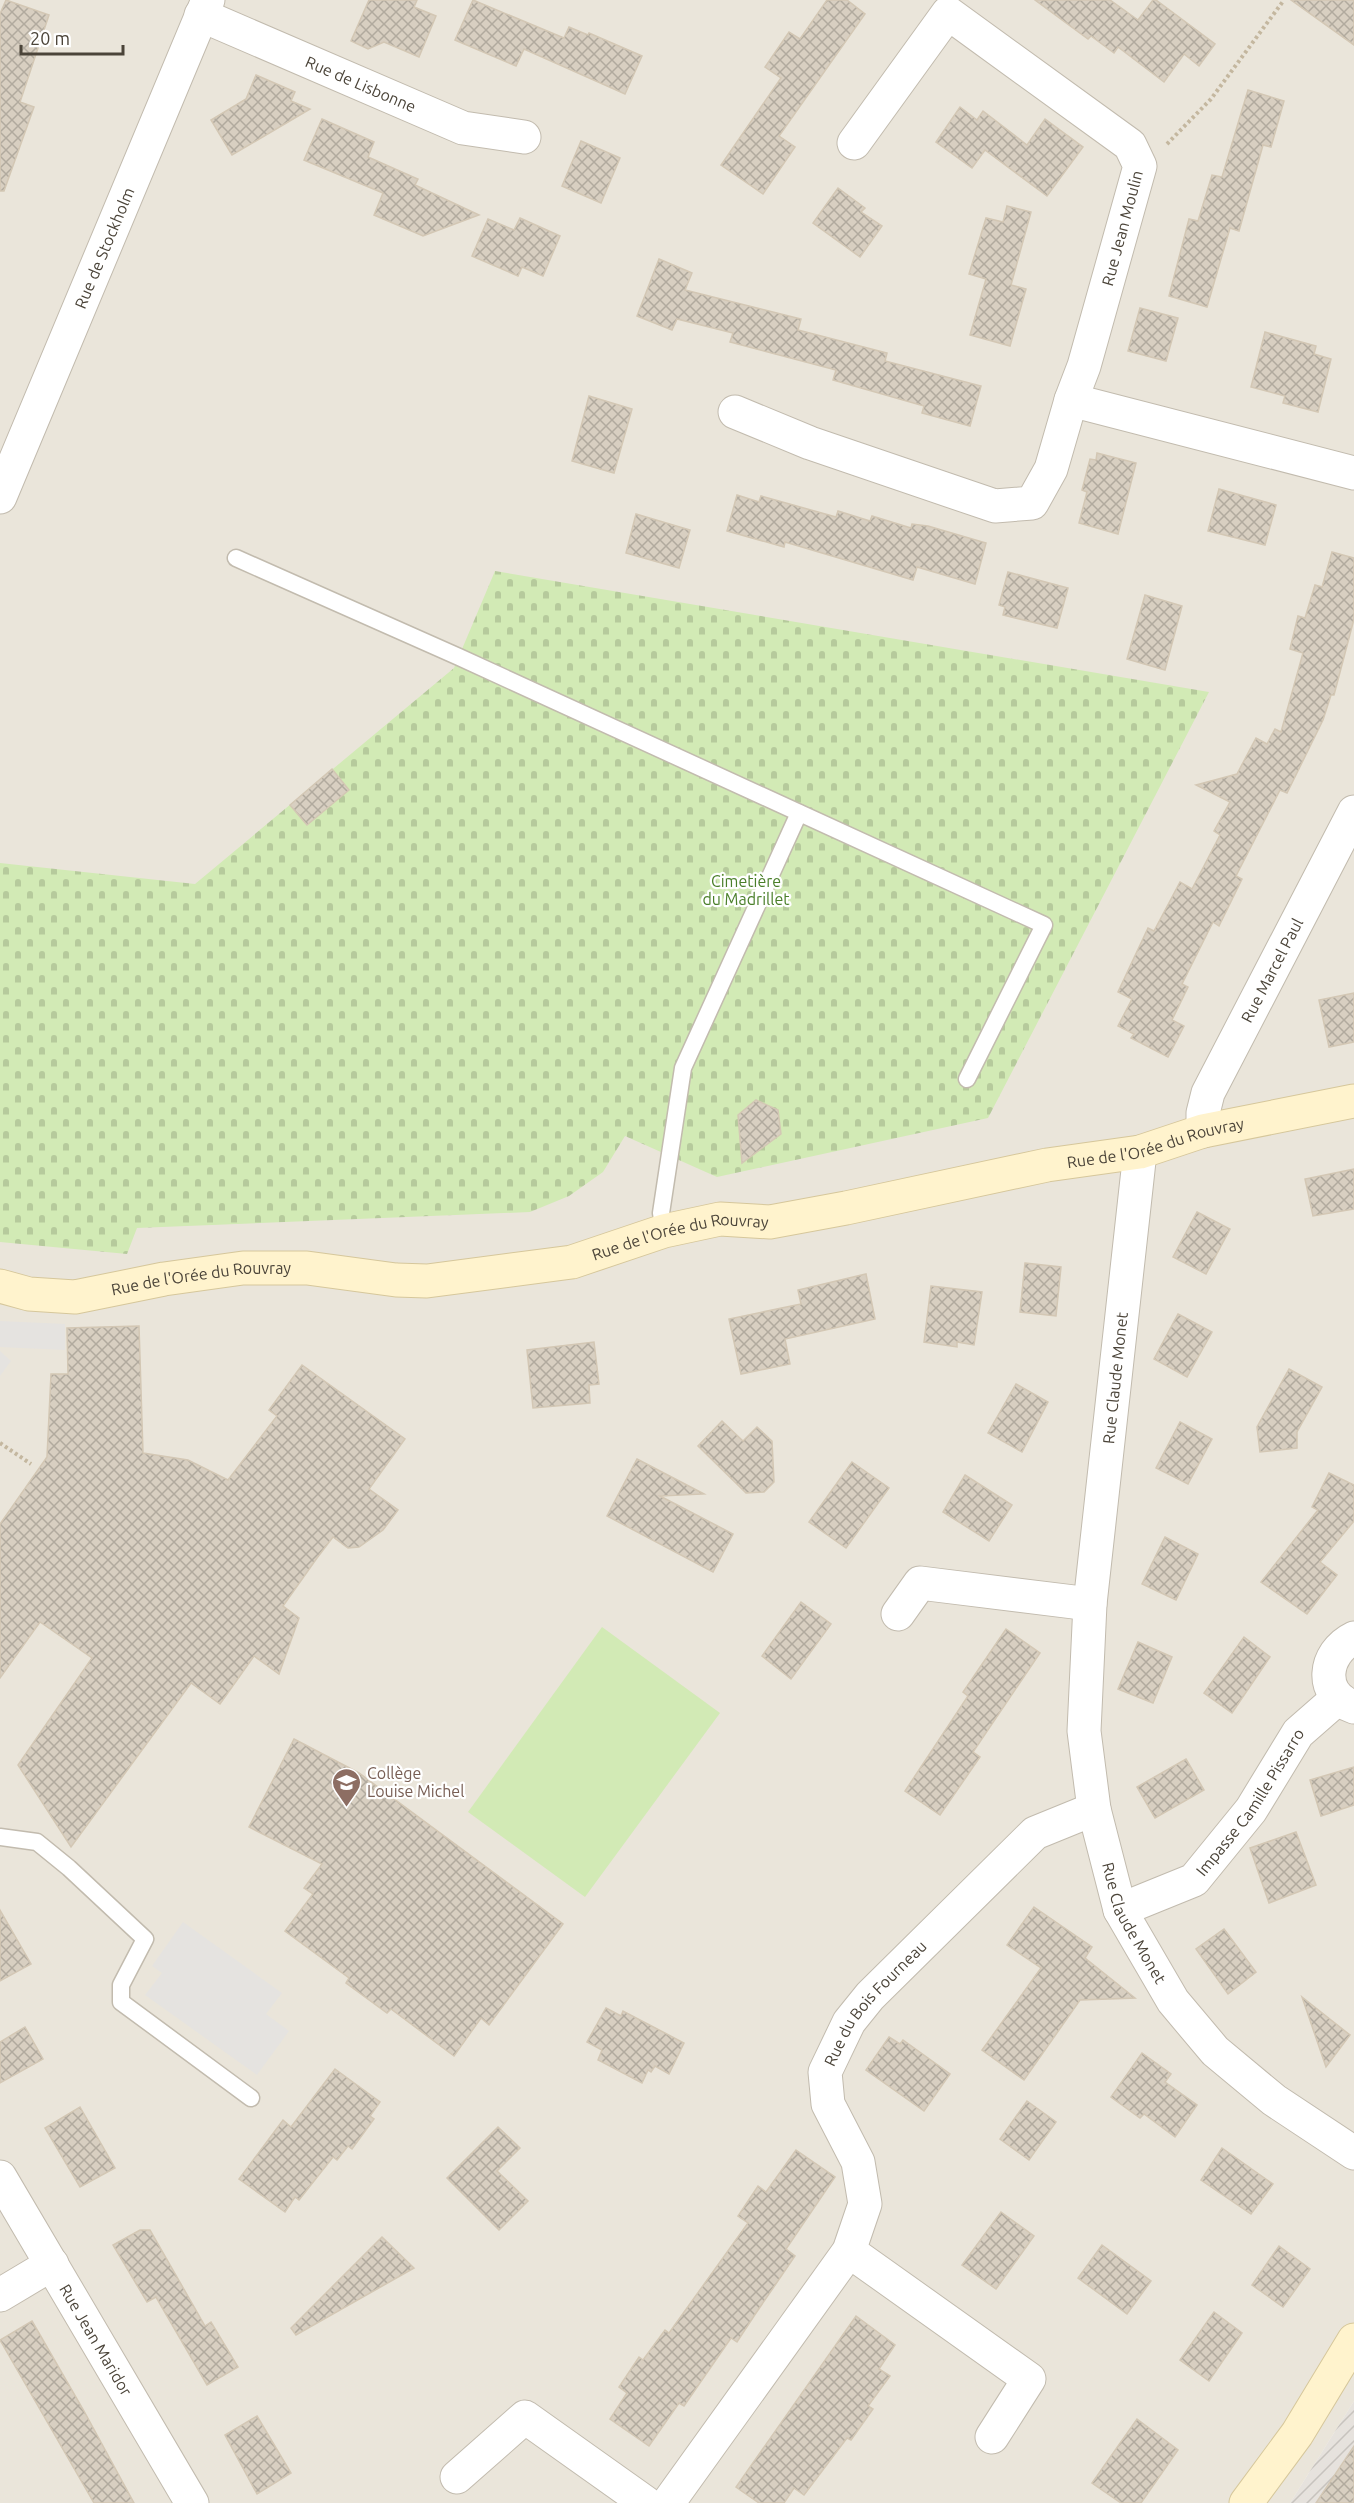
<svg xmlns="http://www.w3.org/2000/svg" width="1354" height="2503" viewBox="0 0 1354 2503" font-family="Ubuntu,sans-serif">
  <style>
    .residential { fill: #eae5da }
    .industrial { fill: url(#industrial-furrows) }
    .cemetery { fill: url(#cemetery-stones) }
    .pitch { fill: #d2eab5 }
    .parking { fill: #e5e3e0 }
    .building { fill: url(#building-cross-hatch); stroke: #d3c7b4; stroke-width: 1.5 }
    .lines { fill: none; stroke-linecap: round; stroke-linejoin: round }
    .lane-casing { stroke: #c2bbae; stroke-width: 19 }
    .street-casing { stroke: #c2bbae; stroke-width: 35 }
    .secondary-casing { stroke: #d6c79b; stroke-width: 35 }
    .path { stroke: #c4b79f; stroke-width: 4; stroke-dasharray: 3 3; stroke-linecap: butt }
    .lane { stroke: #fff; stroke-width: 16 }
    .street { stroke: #fff; stroke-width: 33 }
    .secondary { stroke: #fff3cd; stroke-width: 33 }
    .labels { text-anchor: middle; stroke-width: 4.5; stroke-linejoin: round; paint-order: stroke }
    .street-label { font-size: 16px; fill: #4b4439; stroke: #fff }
    .park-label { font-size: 16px; fill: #4a7f2a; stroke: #fff }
    .education-label { font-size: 16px; fill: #785e54; stroke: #fff; text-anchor: start }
  </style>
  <defs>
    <pattern id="industrial-furrows" width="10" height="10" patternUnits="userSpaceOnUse" patternTransform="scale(1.5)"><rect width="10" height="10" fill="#e6e2dd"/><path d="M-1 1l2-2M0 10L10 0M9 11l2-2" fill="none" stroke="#c7c3be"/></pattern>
    <pattern id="cemetery-stones" width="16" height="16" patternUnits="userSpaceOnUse" patternTransform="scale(1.5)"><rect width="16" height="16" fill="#d2eab5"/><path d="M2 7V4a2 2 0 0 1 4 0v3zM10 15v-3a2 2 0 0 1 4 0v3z" fill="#b6ca9c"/></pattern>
    <pattern id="building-cross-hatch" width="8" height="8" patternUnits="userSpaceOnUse" patternTransform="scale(1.5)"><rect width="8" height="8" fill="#d8cfc1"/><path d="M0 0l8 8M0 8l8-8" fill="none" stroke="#b1aa9e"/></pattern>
  </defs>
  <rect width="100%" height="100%" fill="#f6f3ec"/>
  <polygon class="residential" points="0,0 1354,0 1354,2401 1290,2503 0,2503"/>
  <polygon class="industrial" points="1354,2401 1354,2503 1290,2503"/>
  <polygon class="cemetery" points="495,571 1209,692 988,1118 717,1177 625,1136 603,1172 569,1196 530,1212 137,1228 127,1254 0,1242 0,863 195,884 454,668"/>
  <polygon class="pitch" points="602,1627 720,1713 585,1897 468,1812"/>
  <g class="parking">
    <polygon points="0,1321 65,1324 65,1350 0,1347"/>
    <polygon points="0,1351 11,1361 0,1376"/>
    <polygon points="183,1922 282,1993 266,2014 289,2031 257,2075 145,1995 162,1973 152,1966"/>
  </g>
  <g class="building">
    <polygon points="6,0 49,15 20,102 34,107 4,191 0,191 0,14"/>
    <polygon points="369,0 417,0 414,7 436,16 419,57 384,42 368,49 351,41"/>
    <polygon points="473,0 564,38 569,27 588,35 589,33 642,56 625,94 524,49 516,66 455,40"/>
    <polygon points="827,0 847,0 865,14 779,136 795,147 763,194 721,165 781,78 765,67 789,32 800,39"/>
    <polygon points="1035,0 1110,0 1138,20 1153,0 1156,0 1215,44 1199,66 1184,54 1164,82 1118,47 1114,53 1091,36 1088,39"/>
    <polygon points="1291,0 1354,0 1354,45"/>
    <polygon points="256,75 295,92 291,101 310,109 232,155 211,120 246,99"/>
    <polygon points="1248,90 1284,101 1271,147 1263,145 1239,231 1230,228 1207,307 1169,296 1189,219 1198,221 1212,175 1222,177"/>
    <polygon points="960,107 977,120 983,111 1027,145 1045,119 1083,147 1047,196 985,150 972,168 936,142"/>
    <polygon points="322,119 374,142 368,157 418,179 415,185 479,215 423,236 374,215 383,193 304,160"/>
    <polygon points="581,141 620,158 601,203 562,186"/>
    <polygon points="838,188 865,208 861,212 882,226 860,257 813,223"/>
    <polygon points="1007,206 1031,212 1011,285 1026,289 1010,346 970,335 986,279 969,274 986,218 1003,222"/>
    <polygon points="520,218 560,236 543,276 522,267 518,276 472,256 488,219 514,230"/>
    <polygon points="659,259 692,273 685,290 801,319 798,330 887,353 885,361 981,386 970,426 922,413 924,406 833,380 836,370 730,342 733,333 677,319 672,330 637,316"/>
    <polygon points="1140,308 1178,318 1166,361 1128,351"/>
    <polygon points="1265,332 1316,346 1314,354 1331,359 1318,412 1283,403 1285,396 1251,387"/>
    <polygon points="589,396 632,409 614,473 572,461"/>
    <polygon points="1097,453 1136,463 1118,534 1079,523 1087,492 1082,490 1090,459 1096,460"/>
    <polygon points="1219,489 1276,505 1265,545 1208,531"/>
    <polygon points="737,495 759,502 761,496 836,517 838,511 870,521 872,516 911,528 912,524 928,526 986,543 975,584 917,567 913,580 785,542 784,547 727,531"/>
    <polygon points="636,514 690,530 679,568 626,553"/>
    <polygon points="1332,552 1354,558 1354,619 1334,695 1331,695 1323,720 1287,793 1280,790 1236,876 1242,879 1219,926 1213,922 1182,984 1188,987 1172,1020 1184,1026 1168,1057 1131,1038 1134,1034 1118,1026 1132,999 1118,992 1148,928 1154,931 1180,882 1192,889 1220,835 1214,831 1230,802 1196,785 1237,774 1256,738 1267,744 1275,729 1281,732 1303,653 1290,649 1298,616 1305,618 1315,585 1322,587"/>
    <polygon points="1008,572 1068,588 1057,628 1003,615 1005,607 999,605"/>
    <polygon points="1145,595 1182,606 1165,670 1127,659"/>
    <polygon points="332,769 349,790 307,825 290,805"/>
    <polygon points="1354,993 1354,1042 1329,1047 1319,1000"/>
    <polygon points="756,1100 778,1110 781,1134 742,1163 738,1115"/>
    <polygon points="1354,1169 1354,1209 1313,1216 1305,1179"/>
    <polygon points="1197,1212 1230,1229 1206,1274 1173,1257"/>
    <polygon points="1025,1263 1061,1267 1056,1316 1020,1312"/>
    <polygon points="866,1274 875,1319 785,1339 790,1364 741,1374 729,1319 801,1304 798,1290"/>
    <polygon points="931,1286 982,1292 974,1345 957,1342 957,1347 924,1342"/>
    <polygon points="1178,1314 1212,1332 1187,1377 1154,1359"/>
    <polygon points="139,1326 143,1453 188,1460 228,1480 277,1416 269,1410 302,1365 405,1439 369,1489 398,1510 383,1530 359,1547 348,1548 333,1537 317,1558 283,1606 299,1618 279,1674 254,1656 220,1704 191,1683 71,1847 18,1765 92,1658 40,1622 0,1678 0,1524 47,1457 51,1374 68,1374 67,1328"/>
    <polygon points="594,1342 599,1384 589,1385 590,1403 533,1408 527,1350"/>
    <polygon points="1289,1369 1322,1387 1297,1432 1297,1448 1260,1452 1257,1427"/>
    <polygon points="1016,1384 1048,1402 1022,1452 988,1433"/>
    <polygon points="722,1421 743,1441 757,1427 772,1441 774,1482 764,1492 746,1493 698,1446"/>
    <polygon points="1180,1422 1212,1439 1188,1484 1156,1468"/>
    <polygon points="637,1459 704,1494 660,1496 733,1534 713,1572 607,1516"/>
    <polygon points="852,1462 889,1488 846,1548 809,1522"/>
    <polygon points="1329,1473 1354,1485 1354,1521 1320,1562 1337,1575 1307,1614 1261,1582 1318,1510 1312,1507"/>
    <polygon points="965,1475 1012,1505 989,1541 943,1512"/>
    <polygon points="1165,1537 1198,1554 1176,1600 1142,1584"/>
    <polygon points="801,1602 831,1624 791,1679 762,1656"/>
    <polygon points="1006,1629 1040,1653 973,1752 980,1757 940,1815 905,1791 968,1696 963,1692"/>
    <polygon points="1244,1637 1270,1657 1232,1713 1204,1693"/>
    <polygon points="1138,1642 1172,1657 1153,1703 1118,1689"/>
    <polygon points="294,1739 359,1773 563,1924 489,2025 481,2018 454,2056 391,2009 387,2013 346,1983 349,1978 285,1931 313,1894 304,1888 322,1864 249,1827"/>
    <polygon points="1186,1759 1204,1790 1155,1818 1137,1787"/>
    <polygon points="1354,1767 1354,1805 1321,1816 1310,1780"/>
    <polygon points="1296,1832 1316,1885 1269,1903 1250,1848"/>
    <polygon points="1034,1907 1092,1947 1085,1958 1135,1998 1080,2000 1024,2080 982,2050 1041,1968 1007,1945"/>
    <polygon points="0,1910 31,1964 0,1981"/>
    <polygon points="1224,1929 1256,1972 1228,1994 1196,1949"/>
    <polygon points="1302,1997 1350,2035 1326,2067"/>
    <polygon points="606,2008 621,2016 623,2011 684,2043 669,2074 655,2066 651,2072 648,2070 642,2083 598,2060 602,2050 587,2042"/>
    <polygon points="25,2027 43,2059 0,2083 0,2042"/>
    <polygon points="889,2037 900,2044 903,2040 950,2074 924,2111 866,2070"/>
    <polygon points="1142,2053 1171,2074 1165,2082 1197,2105 1175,2137 1144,2114 1140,2118 1111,2097"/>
    <polygon points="335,2069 380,2102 370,2116 374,2119 352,2149 348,2146 337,2160 333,2157 299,2200 295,2197 285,2212 239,2179 283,2120 291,2127"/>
    <polygon points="1027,2101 1056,2122 1029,2160 1000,2139"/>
    <polygon points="80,2107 115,2168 80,2187 45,2128"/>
    <polygon points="498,2127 520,2148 497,2171 528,2201 499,2230 447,2178"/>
    <polygon points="1222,2148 1273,2184 1251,2214 1201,2180"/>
    <polygon points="796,2150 835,2177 786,2249 795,2256 756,2313 737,2342 731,2338 684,2406 679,2403 649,2446 610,2419 627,2393 619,2387 639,2357 643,2360 665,2330 669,2333 748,2223 738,2216 758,2186 766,2192"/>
    <polygon points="1001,2212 1034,2236 996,2289 962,2265"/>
    <polygon points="140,2230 150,2230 205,2326 211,2322 238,2367 207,2385 156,2297 147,2302 113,2245"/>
    <polygon points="382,2237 414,2268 296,2335 291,2328"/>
    <polygon points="1102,2245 1151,2281 1127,2314 1078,2278"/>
    <polygon points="1279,2246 1310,2269 1283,2307 1252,2285"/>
    <polygon points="1214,2312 1242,2333 1209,2381 1180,2360"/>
    <polygon points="856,2316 895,2345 879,2369 890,2376 868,2406 873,2409 851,2440 847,2438 804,2495 794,2488 784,2503 759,2503 736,2487"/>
    <polygon points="32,2321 84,2411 134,2503 94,2503 0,2340"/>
    <polygon points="257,2416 291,2473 257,2494 225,2435"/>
    <polygon points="1137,2419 1178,2450 1141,2503 1121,2503 1092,2483"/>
    <polygon points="1354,2446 1354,2503 1316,2503"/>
  </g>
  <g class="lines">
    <defs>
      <g id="lane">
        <polyline points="236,558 459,657 1044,925 967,1079"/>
        <polyline points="664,1231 661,1213 683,1068 799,813"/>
        <polyline points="0,1837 37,1842 69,1868 145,1939 121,1985 121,2002 251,2098"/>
      </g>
      <g id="street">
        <path id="s1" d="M201 15 463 128 524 137"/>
        <polyline points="854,143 948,13 1130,145 1140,166 1084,366 1071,400 1354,473"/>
        <polyline points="735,412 810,443 995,506 1032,503 1051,469 1071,400"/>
        <path id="s2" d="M0 497 208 0"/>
        <path id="s3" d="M1203 1131V1113L1208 1093 1354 812"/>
        <path id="s4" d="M1140 1152 1090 1604 1084 1731 1094 1809 1120 1910 1173 2001 1215 2051 1274 2100 1354 2153"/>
        <polyline points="898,1614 920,1583 1090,1604"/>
        <path d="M1354 1638C1323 1653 1318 1695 1354 1707"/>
        <path id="s5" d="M1120 1910 1194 1880 1251 1810 1298 1733 1338 1698"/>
        <path id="s6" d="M0 2177 192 2503"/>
        <polyline points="849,2251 1029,2379 992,2437"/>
        <polyline points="0,2295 52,2264"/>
        <polyline points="457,2477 525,2417 646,2503"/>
        <path id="s7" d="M668 2503 849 2251 865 2204 858 2162 828 2104 825 2072 849 2022 870 1996 1035 1833 1094 1809"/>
      </g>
      <g id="secondary">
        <path id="s8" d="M0 1286 29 1294 75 1297 164 1279 243 1268H307L396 1280 427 1281 572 1262 664 1231 720 1219 770 1222 846 1208 1047 1165 1140 1152 1203 1131 1354 1101"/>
        <polyline points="1246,2503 1297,2434 1354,2340"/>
      </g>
    </defs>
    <use href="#lane" class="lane-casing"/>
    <use href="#street" class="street-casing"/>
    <use href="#secondary" class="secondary-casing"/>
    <g class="path">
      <polyline points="1167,144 1211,99 1284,0"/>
      <polyline points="0,1443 31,1464"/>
    </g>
    <use href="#lane" class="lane"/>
    <use href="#street" class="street"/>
    <use href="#secondary" class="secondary"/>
  </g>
  <defs>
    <symbol id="school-pin" viewBox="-11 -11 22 30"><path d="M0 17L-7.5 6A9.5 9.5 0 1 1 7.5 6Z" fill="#8d6e63" stroke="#fff"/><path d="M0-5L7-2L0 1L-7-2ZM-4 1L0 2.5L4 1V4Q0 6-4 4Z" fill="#fff"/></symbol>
  </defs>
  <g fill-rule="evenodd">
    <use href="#school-pin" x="330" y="1766" width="33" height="45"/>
  </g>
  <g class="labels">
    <g class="street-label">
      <text dy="6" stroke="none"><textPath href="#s1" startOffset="174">Rue de Lisbonne</textPath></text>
      <text transform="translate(1122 228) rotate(-75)" y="6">Rue Jean Moulin</text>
      <text dy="6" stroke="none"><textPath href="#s2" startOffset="270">Rue de Stockholm</textPath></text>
      <text dy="6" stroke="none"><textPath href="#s3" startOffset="177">Rue Marcel Paul</textPath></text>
      <text dy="6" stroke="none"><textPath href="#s8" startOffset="1176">Rue de l'Orée du Rouvray</textPath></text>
      <text dy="6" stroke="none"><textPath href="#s8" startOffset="690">Rue de l'Orée du Rouvray</textPath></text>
      <text dy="6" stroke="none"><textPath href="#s8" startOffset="204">Rue de l'Orée du Rouvray</textPath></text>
      <text transform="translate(1115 1378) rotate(-84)" y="6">Rue Claude Monet</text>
      <text dy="6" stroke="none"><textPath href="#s5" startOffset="176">Impasse Camille Pissarro</textPath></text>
      <text dy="6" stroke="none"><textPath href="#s4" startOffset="782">Rue Claude Monet</textPath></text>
      <text dy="6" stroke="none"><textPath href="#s7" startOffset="586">Rue du Bois Fourneau</textPath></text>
      <text dy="6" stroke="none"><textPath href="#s6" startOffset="189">Rue Jean Maridor</textPath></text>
    </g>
    <g class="park-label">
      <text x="746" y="887">Cimetière<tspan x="746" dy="18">du Madrillet</tspan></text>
    </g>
    <g class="education-label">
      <text x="367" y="1779">Collège<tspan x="367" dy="18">Louise Michel</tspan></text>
    </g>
  </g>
  <path d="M21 45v9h102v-9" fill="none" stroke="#4b4439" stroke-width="3"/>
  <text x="30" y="45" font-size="18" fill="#4b4439" stroke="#ffffff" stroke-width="4.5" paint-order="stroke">20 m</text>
</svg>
